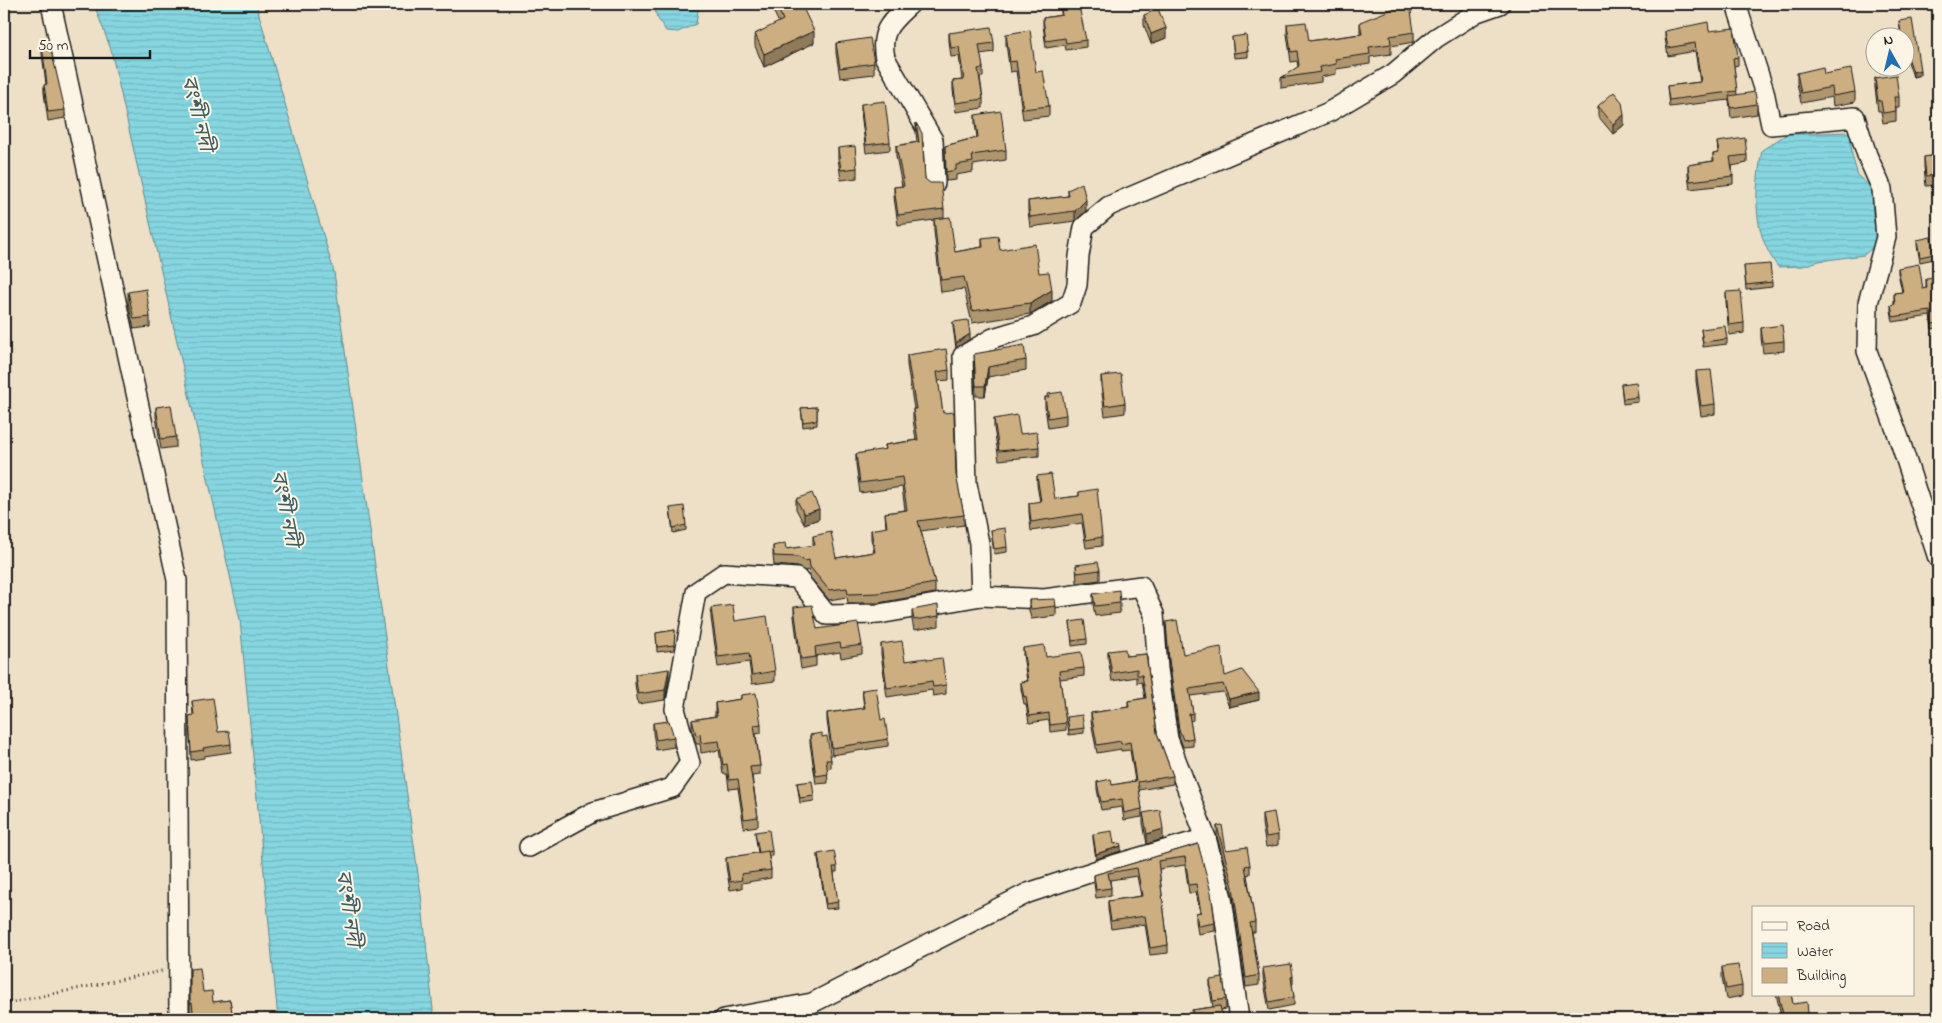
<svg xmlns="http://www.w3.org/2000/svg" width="1942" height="1023" viewBox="0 0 1942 1023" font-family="'Indie Flower','Noto Sans Bengali',sans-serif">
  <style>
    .water { fill: url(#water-rules); stroke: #5c8c92 }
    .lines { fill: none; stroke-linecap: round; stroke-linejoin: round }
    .street-casing { stroke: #1c1c1c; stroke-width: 22 }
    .path { stroke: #1c1c1c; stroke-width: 3; stroke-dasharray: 1 4; stroke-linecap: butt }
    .street { stroke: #fcf5e5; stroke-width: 19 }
    .wall { fill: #af966e; stroke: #1c1c1c }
    .shaded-wall { fill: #8f7a5a; stroke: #1c1c1c }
    .building { fill: #ccae80; stroke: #1c1c1c }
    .labels { text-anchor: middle; stroke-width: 4; stroke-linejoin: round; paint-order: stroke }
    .water-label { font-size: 21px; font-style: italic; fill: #415d61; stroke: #fcf5e5 }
  </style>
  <defs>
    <pattern id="water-rules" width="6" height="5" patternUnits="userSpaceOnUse" patternTransform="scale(1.25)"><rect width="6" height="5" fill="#86d6e1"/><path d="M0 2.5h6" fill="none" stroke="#73b7c0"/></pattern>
  </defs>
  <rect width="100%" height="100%" fill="#eee0c7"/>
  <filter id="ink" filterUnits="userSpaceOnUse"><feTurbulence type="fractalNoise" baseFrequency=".02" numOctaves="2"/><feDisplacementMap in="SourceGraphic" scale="10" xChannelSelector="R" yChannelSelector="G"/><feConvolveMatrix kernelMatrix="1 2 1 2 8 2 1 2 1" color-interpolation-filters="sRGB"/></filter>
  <g filter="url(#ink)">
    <g class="water">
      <polygon points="94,4 256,4 334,272 421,895 434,1019 278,1019 240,620 111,50"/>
      <polygon points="653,4 699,4 696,24 678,32 666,31 657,17"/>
      <path d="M1850 132 1852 155 1858 176 1872 188 1873 217 1878 243 1864 255 1819 261 1803 266 1778 267C1751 231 1755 191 1762 150L1787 134Z"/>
    </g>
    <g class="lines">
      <defs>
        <g id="street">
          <polyline points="51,4 177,580 179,1019"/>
          <path d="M910 4C892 21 879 30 885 58L933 140 935 183"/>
          <polyline points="1736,4 1764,91 1771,125 1855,117 1867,155 1882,189 1886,237 1868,303 1867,351 1899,438 1938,558"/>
          <polyline points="529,847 593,812 672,788 690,763 675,709 696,592 724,573 797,578 827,615 879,614 981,596"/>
          <polyline points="724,1019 812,1003 1028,893 1113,865 1206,838"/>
          <polyline points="1239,1019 1222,898 1206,838 1168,739 1158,669 1154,614 1141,586 1044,599 981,596 979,543 967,484 963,356 993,338 1033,326 1071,303 1077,285 1079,256 1084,227 1109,206 1329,112 1393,74 1436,38 1477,12 1500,4"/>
        </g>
      </defs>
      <use href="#street" class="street-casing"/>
      <polyline class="path" points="4,1004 162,971"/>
      <use href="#street" class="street"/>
    </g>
    <g class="wall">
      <polygon points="770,4 801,4 814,43 764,67 755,46 755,34 779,23"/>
      <polygon points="1061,9 1086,40 1086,47 1066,50 1065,45 1046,48 1043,25 1043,18 1061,15"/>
      <polygon points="1144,15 1166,38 1151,44 1144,25"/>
      <polygon points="1899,21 1920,75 1913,77 1904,50 1904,38 1901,38"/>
      <polygon points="1360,22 1414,32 1414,42 1391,46 1391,54 1370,57 1370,64 1336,69 1336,74 1321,77 1321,82 1281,88 1281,78 1298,67 1297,61 1291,62 1287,34 1287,24 1309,41 1360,34"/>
      <polygon points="1665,31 1709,31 1738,57 1738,65 1734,66 1737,95 1757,104 1757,114 1731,118 1729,100 1669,107 1667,86 1700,82 1695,51 1668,56 1665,38"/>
      <polygon points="949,33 994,43 994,52 980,54 983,68 983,77 980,77 983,99 983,108 956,112 953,90 953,81 962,80 959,56 951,57 949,41"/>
      <polygon points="1006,34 1049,106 1049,116 1023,119 1016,71 1010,72 1006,44"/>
      <polygon points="1232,37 1248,51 1248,57 1234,58"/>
      <polygon points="836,43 874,63 874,74 840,78 836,53"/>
      <polygon points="42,46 65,110 65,118 48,121 44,93 44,85 46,84 42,54"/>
      <polygon points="1797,73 1855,92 1855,102 1833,106 1832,97 1801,103 1797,83"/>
      <polygon points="1875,78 1899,97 1899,107 1896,107 1896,121 1883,123 1881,111 1878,111 1875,88"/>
      <polygon points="861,104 890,142 890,150 866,153 861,112"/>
      <polygon points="1598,106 1624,125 1613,134 1598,116"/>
      <polygon points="975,115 1006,150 1006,160 973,165 973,172 956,175 956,180 946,181 945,146 977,137 975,124"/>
      <polygon points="916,123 925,179 944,209 944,218 955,252 982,247 982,238 1000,250 1039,273 1052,301 1030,314 972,323 964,289 941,292 934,231 934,220 898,225 894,197 894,187 902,186 896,156 896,146 917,142 916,133"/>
      <polygon points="1717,142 1747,155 1747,163 1732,166 1733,176 1733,184 1690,189 1688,174 1688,165 1713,161 1713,154 1718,153"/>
      <polygon points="838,148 857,168 857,178 841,180 838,158"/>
      <polygon points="1938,155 1938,185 1926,186 1924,167 1924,157"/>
      <polygon points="1068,190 1086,211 1075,221 1030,227 1028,211 1028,201 1068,196"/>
      <polygon points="1917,240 1934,254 1934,259 1920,262 1917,245"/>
      <polygon points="1744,266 1772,282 1772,287 1746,290"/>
      <polygon points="1898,268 1923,289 1926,288 1926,279 1938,292 1938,328 1932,329 1930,316 1893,322 1891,310 1891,305 1894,304 1894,293 1902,292 1898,273"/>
      <polygon points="128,292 150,317 150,327 134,329 128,302"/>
      <polygon points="1726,292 1744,323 1744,333 1729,335 1726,302"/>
      <polygon points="953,322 970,339 956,348 953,327"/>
      <polygon points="1761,328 1784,341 1784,351 1763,353 1761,338"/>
      <polygon points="1701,329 1727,339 1727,344 1703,347"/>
      <polygon points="974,354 1026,360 1026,370 988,377 985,396 976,396"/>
      <polygon points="907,355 949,370 949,380 938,381 943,413 964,515 964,525 921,531 935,583 935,593 878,603 848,603 847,597 829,600 810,577 809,570 805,571 798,567 774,565 773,556 773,546 786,549 813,546 813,536 836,558 874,552 871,539 871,530 886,528 885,513 905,510 902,487 860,493 856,464 856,454 885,450 885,445 916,440 913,419 913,409 914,409 907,365"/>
      <polygon points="1696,371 1715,404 1715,414 1701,416 1696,381"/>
      <polygon points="1101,376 1125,403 1125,413 1105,416 1101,386"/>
      <polygon points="1621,384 1638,397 1638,402 1623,404"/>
      <polygon points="1045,397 1048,397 1066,415 1066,425 1048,428 1045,407"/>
      <polygon points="156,407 176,437 176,447 161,449 156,417"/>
      <polygon points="817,407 817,425 803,427 801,408"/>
      <polygon points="994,419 1039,447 1039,456 999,460 994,428"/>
      <polygon points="1037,476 1055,499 1079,496 1079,492 1102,537 1102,546 1086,548 1082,523 1031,531 1029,512 1029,503 1040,502 1037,485"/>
      <polygon points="796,499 819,519 804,524 796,509"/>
      <polygon points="670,508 686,525 686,530 673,533"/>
      <polygon points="991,530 1007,547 1007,552 994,554"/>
      <polygon points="1076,565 1100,570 1100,580 1077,583"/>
      <polygon points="1093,594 1120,603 1120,613 1095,616 1093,604"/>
      <polygon points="1029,600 1056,606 1056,616 1031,619 1029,610"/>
      <polygon points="794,607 817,629 862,645 862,654 841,658 840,652 816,656 816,666 801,669 794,617"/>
      <polygon points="711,608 735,621 775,671 775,681 752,684 749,662 718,667 711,618"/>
      <polygon points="912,610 939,616 939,626 914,630 912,620"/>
      <polygon points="1070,622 1087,639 1087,644 1072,646"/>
      <polygon points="1166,622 1183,654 1225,676 1259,700 1229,707 1223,692 1190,696 1193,713 1193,720 1190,721 1193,738 1193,746 1183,747 1179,736 1169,668"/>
      <polygon points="675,630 674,650 657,652 656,633"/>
      <polygon points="881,644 905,661 927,660 946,685 946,694 933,696 932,690 887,697 881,654"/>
      <polygon points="1023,648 1046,657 1084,668 1084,676 1060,679 1066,723 1066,730 1050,732 1049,720 1029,723 1026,704 1024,704 1021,689 1021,682 1027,681 1023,655"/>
      <polygon points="1108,651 1126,656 1146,654 1157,733 1173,776 1173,784 1139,790 1142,809 1142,817 1124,820 1122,807 1101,810 1097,789 1097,782 1112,785 1135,781 1130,750 1121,751 1121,749 1097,753 1091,721 1091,713 1128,707 1128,701 1145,698 1142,682 1137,683 1137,677 1112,681 1108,659"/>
      <polygon points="635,674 669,679 665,700 638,704 635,684"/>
      <polygon points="862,690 881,720 888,739 888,746 832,755 827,721 827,713 864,708"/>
      <polygon points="741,695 761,724 761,733 756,734 760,766 760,775 752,776 758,817 758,826 744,828 738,788 729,789 727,774 723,774 719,750 701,753 700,744 696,744 692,729 692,720 715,716 715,703 741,699"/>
      <polygon points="192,701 218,732 231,744 231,752 204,756 204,758 191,760 189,716 193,715"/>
      <polygon points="1067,717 1084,728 1084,733 1069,735"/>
      <polygon points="653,723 674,737 674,747 656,750 653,733"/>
      <polygon points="810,735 822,737 831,760 831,768 827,769 828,783 816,784 810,743"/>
      <polygon points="797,783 814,796 814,801 800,803"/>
      <polygon points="1143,813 1163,839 1147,844 1143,823"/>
      <polygon points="1262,814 1278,835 1278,845 1266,847 1262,824"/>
      <polygon points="1217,826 1226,850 1250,865 1250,874 1247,875 1255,922 1255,932 1252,932 1259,975 1259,985 1246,987 1233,896 1217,836"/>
      <polygon points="755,832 772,851 772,856 769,856 771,870 771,878 742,883 742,888 730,890 726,866 726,858 758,853"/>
      <polygon points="1093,834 1121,851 1096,859 1093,839"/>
      <polygon points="1198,844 1215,923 1215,931 1198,934 1196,921 1196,913 1200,912 1196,892 1189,893 1185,865 1159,869 1168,945 1168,953 1150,955 1145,924 1111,929 1108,909 1108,901 1141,896 1137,876 1110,880 1111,888 1111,896 1096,898 1094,883 1094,875"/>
      <polygon points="818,854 837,867 837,872 834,872 838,908 826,909 818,859"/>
      <polygon points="1722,967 1742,986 1742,996 1726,999 1722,977"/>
      <polygon points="1263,968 1293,976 1293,984 1292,985 1294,997 1294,1005 1269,1010 1263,977"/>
      <polygon points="190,969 203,992 213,1002 230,1000 233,1019 193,1019 192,1012 190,1012"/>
      <polygon points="1210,980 1226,999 1226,1009 1221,1010 1223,1019 1192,1019 1192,1010 1213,1007 1210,990"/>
      <polygon points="1776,994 1791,994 1793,1004 1808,1014 1808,1019 1782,1019"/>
    </g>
    <g class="shaded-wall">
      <polygon points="1000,4 1014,4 1000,8"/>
      <polygon points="1166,28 1166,38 1151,44 1151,34"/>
      <polygon points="814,31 814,43 764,67 764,54"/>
      <polygon points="1920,70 1920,75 1913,77 1913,72"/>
      <polygon points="1624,115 1624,125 1613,134 1613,124"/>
      <polygon points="1086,200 1086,211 1075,221 1075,211"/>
      <polygon points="1052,290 1052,301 1030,314 1030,303"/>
      <polygon points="970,334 970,339 956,348 956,343"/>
      <polygon points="988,367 988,377 985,396 985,386"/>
      <polygon points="819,509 819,519 804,524 804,514"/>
      <polygon points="669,669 669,679 665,700 665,690"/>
      <polygon points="1259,692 1259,700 1229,707 1229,699"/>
      <polygon points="1163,829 1163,839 1147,844 1147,834"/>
      <polygon points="1121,846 1121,851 1096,859 1096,854"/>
    </g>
    <g class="building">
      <polygon points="776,4 801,4 814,31 764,54 755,34 783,20"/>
      <polygon points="1405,4 1410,4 1414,32 1390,36 1391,44 1369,47 1370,54 1335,59 1336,64 1320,67 1321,72 1281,78 1299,66 1297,51 1291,52 1287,24 1306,22 1309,41 1362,34 1360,22"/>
      <polygon points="1079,6 1086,40 1066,43 1065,38 1046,41 1043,18 1062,15 1061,9"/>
      <polygon points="1158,9 1166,28 1151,34 1144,15"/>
      <polygon points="1912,19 1920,70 1913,72 1904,45 1904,38 1902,38 1899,21"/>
      <polygon points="1708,22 1709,31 1734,28 1738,57 1733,58 1737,91 1669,100 1667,86 1701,82 1695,43 1668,48 1665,31"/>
      <polygon points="991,27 994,43 979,45 983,68 978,69 983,99 956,103 953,81 964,80 959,47 951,48 949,33"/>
      <polygon points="1030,30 1036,72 1043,71 1049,106 1023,109 1016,61 1010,62 1006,34"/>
      <polygon points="1246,35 1248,51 1234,53 1232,37"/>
      <polygon points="870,38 874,63 840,68 836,43"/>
      <polygon points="50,45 65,110 48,112 44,85 47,84 42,46"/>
      <polygon points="1823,67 1824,74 1851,69 1855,92 1833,96 1832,87 1801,93 1797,73"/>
      <polygon points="1896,75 1899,97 1894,97 1896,111 1883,113 1881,101 1878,101 1875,78"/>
      <polygon points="1614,92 1622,102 1624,115 1613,124 1598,106"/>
      <polygon points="1755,92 1757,104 1731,108 1729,96"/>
      <polygon points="885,101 890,142 866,145 861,104"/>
      <polygon points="1001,111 1006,150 972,155 973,162 956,165 956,170 946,172 945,146 978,137 975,115"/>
      <polygon points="916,123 922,133 925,179 930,183 941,183 944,209 898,215 894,187 904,186 896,146 919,142"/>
      <polygon points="1745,138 1747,155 1730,157 1733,176 1690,181 1688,165 1714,161 1713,154 1719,153 1717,142"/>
      <polygon points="855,146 857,168 841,170 838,148"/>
      <polygon points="1938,155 1938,175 1926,176 1924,157"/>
      <polygon points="1082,183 1086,200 1075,211 1030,217 1028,201 1069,196 1068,190"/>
      <polygon points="950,217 955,252 983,247 982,238 998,236 1000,250 1035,244 1039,273 1049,272 1052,290 1030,303 972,311 964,277 941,280 934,219"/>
      <polygon points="1931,237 1934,254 1920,257 1917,240"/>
      <polygon points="1770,264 1772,282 1746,285 1744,266"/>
      <polygon points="1919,264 1923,289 1927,288 1926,279 1935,278 1938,292 1938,323 1932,324 1930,311 1893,317 1891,305 1895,304 1894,293 1903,292 1898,268"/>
      <polygon points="146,289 150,317 134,319 128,292"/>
      <polygon points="1741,291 1744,323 1729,325 1726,292"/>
      <polygon points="968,320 970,334 956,343 953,322"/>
      <polygon points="1782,325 1784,341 1763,343 1761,328"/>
      <polygon points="1725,326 1727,339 1703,342 1701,329"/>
      <polygon points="1024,345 1026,360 988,367 985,386 976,386 974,354"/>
      <polygon points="946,349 949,370 937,372 943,413 954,412 956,475 964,515 918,521 935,583 878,593 848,594 847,588 829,590 810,567 809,560 805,561 798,557 774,556 773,546 785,543 786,549 815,545 813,536 831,532 836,558 875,552 871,530 887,527 885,513 907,510 902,477 860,483 856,454 886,449 885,445 918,440 913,409 916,409 907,355"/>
      <polygon points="1711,370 1715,404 1701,406 1696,371"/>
      <polygon points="1121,374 1125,403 1105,406 1101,376"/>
      <polygon points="1636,382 1638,397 1623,399 1621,384"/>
      <polygon points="1062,392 1066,415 1048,418 1045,397 1049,397 1048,394"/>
      <polygon points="171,405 176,437 161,439 156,407"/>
      <polygon points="817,407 817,420 803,422 801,408"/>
      <polygon points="1017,415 1020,434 1037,432 1039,447 999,451 994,419"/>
      <polygon points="1051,474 1055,499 1079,496 1079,492 1097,489 1102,537 1086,540 1082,514 1031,522 1029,503 1041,501 1037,476"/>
      <polygon points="812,493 819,509 804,514 796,499"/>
      <polygon points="684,506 686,525 673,528 670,508"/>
      <polygon points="1005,528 1007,547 994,549 991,530"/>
      <polygon points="1098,562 1100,570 1077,573 1076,565"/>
      <polygon points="1119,590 1120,603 1095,606 1093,594"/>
      <polygon points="1055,599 1056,606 1031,609 1029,600"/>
      <polygon points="733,605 735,621 767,616 775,671 752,675 749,653 718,657 711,608"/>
      <polygon points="812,605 817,629 858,623 862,645 841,648 840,643 815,647 816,657 801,659 794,607"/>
      <polygon points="938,605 939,616 914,620 912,610"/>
      <polygon points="1084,620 1087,639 1072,641 1070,622"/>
      <polygon points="1177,620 1183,654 1221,647 1225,676 1242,670 1259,692 1229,699 1223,684 1189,689 1193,713 1189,714 1193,738 1183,740 1179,729 1169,660 1166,622"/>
      <polygon points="675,630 674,645 657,647 656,633"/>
      <polygon points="902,641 905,661 927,658 927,660 942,658 946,685 933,687 932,681 887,688 881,644"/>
      <polygon points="1044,645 1046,657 1081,652 1084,668 1059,671 1066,723 1050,725 1049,713 1029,716 1026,696 1024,697 1021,682 1028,681 1023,648"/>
      <polygon points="1125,649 1126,656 1146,654 1157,733 1173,776 1138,782 1142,809 1124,813 1122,799 1101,802 1097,782 1111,779 1112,785 1136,781 1130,742 1121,744 1121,741 1097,745 1091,713 1129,707 1128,701 1146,698 1142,675 1137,675 1137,669 1112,673 1108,651"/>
      <polygon points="669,669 665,690 638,694 635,674"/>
      <polygon points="876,688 881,720 885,719 888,739 832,748 827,713 865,708 862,690"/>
      <polygon points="756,693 761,724 754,725 760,766 750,767 758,817 744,819 738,779 729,780 727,764 723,765 719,741 701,743 700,734 696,735 692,720 717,716 715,703 741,699 741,695"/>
      <polygon points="213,698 218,732 229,731 231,744 203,748 204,750 191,752 189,716 194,715 192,701"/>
      <polygon points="1082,715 1084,728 1069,730 1067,717"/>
      <polygon points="669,721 674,737 656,740 653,723"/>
      <polygon points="822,733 822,737 827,736 831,760 826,760 828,774 816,776 810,735"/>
      <polygon points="812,781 814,796 800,798 797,783"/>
      <polygon points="1160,810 1163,829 1147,834 1143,813"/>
      <polygon points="1274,812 1278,835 1266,837 1262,814"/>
      <polygon points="1222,825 1226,850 1247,847 1250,865 1245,866 1255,922 1250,923 1259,975 1246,978 1233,887 1217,826"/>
      <polygon points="769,830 772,851 759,853 755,832"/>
      <polygon points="1112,831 1114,844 1120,843 1121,846 1096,854 1093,834"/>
      <polygon points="1198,844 1211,892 1215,923 1198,926 1196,913 1201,912 1196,884 1189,885 1185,857 1158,861 1168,945 1150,948 1145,916 1111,921 1108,901 1142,896 1137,868 1108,873 1111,888 1096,890 1094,875"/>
      <polygon points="768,851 771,870 741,874 742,880 730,882 726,858"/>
      <polygon points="834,851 837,867 833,867 838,902 826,904 818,854"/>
      <polygon points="1291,964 1293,976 1291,977 1294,997 1269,1002 1263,968"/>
      <polygon points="1738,965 1742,986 1726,989 1722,967"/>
      <polygon points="200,968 203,992 212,991 213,1002 230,1000 233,1018 224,1019 194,1019 192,1003 190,1003 190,969"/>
      <polygon points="1223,978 1226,999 1213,1001 1210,980"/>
      <polygon points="1778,994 1791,994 1793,1004 1807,1002 1808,1014 1784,1018"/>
      <polygon points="1220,1006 1223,1019 1193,1019 1192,1010"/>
    </g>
  </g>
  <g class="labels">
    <g class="water-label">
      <text transform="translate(198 113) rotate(76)" y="7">বংশী নদী</text>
      <text transform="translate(286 508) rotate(79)" y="7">বংশী নদী</text>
      <text transform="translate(349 908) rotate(82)" y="7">বংশী নদী</text>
    </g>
  </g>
  <rect width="1942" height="1023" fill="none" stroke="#fcf5e5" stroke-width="20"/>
  <rect x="10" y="10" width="1922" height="1003" fill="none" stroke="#1c1c1c" stroke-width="2" filter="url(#ink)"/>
  <rect x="1752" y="906" width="162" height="90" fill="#fcf5e5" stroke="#a29e95"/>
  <rect x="1762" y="922" width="25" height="8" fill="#fcf5e5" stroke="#a29e95"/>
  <text x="1797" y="930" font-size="15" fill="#1c1c1c">Road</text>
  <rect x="1762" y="943" width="25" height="15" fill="url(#water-rules)" stroke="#a29e95"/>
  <text x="1797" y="956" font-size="15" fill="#1c1c1c">Water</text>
  <rect x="1762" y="968" width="25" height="15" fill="#ccae80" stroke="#a29e95"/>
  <text x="1797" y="980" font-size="15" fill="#1c1c1c">Building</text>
  <g transform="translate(1890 52) rotate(352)"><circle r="24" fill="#fcf5e5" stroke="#a29e95"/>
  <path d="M0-4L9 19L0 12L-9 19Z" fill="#1f6fb2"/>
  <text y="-8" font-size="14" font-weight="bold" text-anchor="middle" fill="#1c1c1c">N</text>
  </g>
  <path d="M30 50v8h120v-8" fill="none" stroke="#1c1c1c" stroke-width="2.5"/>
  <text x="38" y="50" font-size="15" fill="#1c1c1c" stroke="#fcf5e5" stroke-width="4" paint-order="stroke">50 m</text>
</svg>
